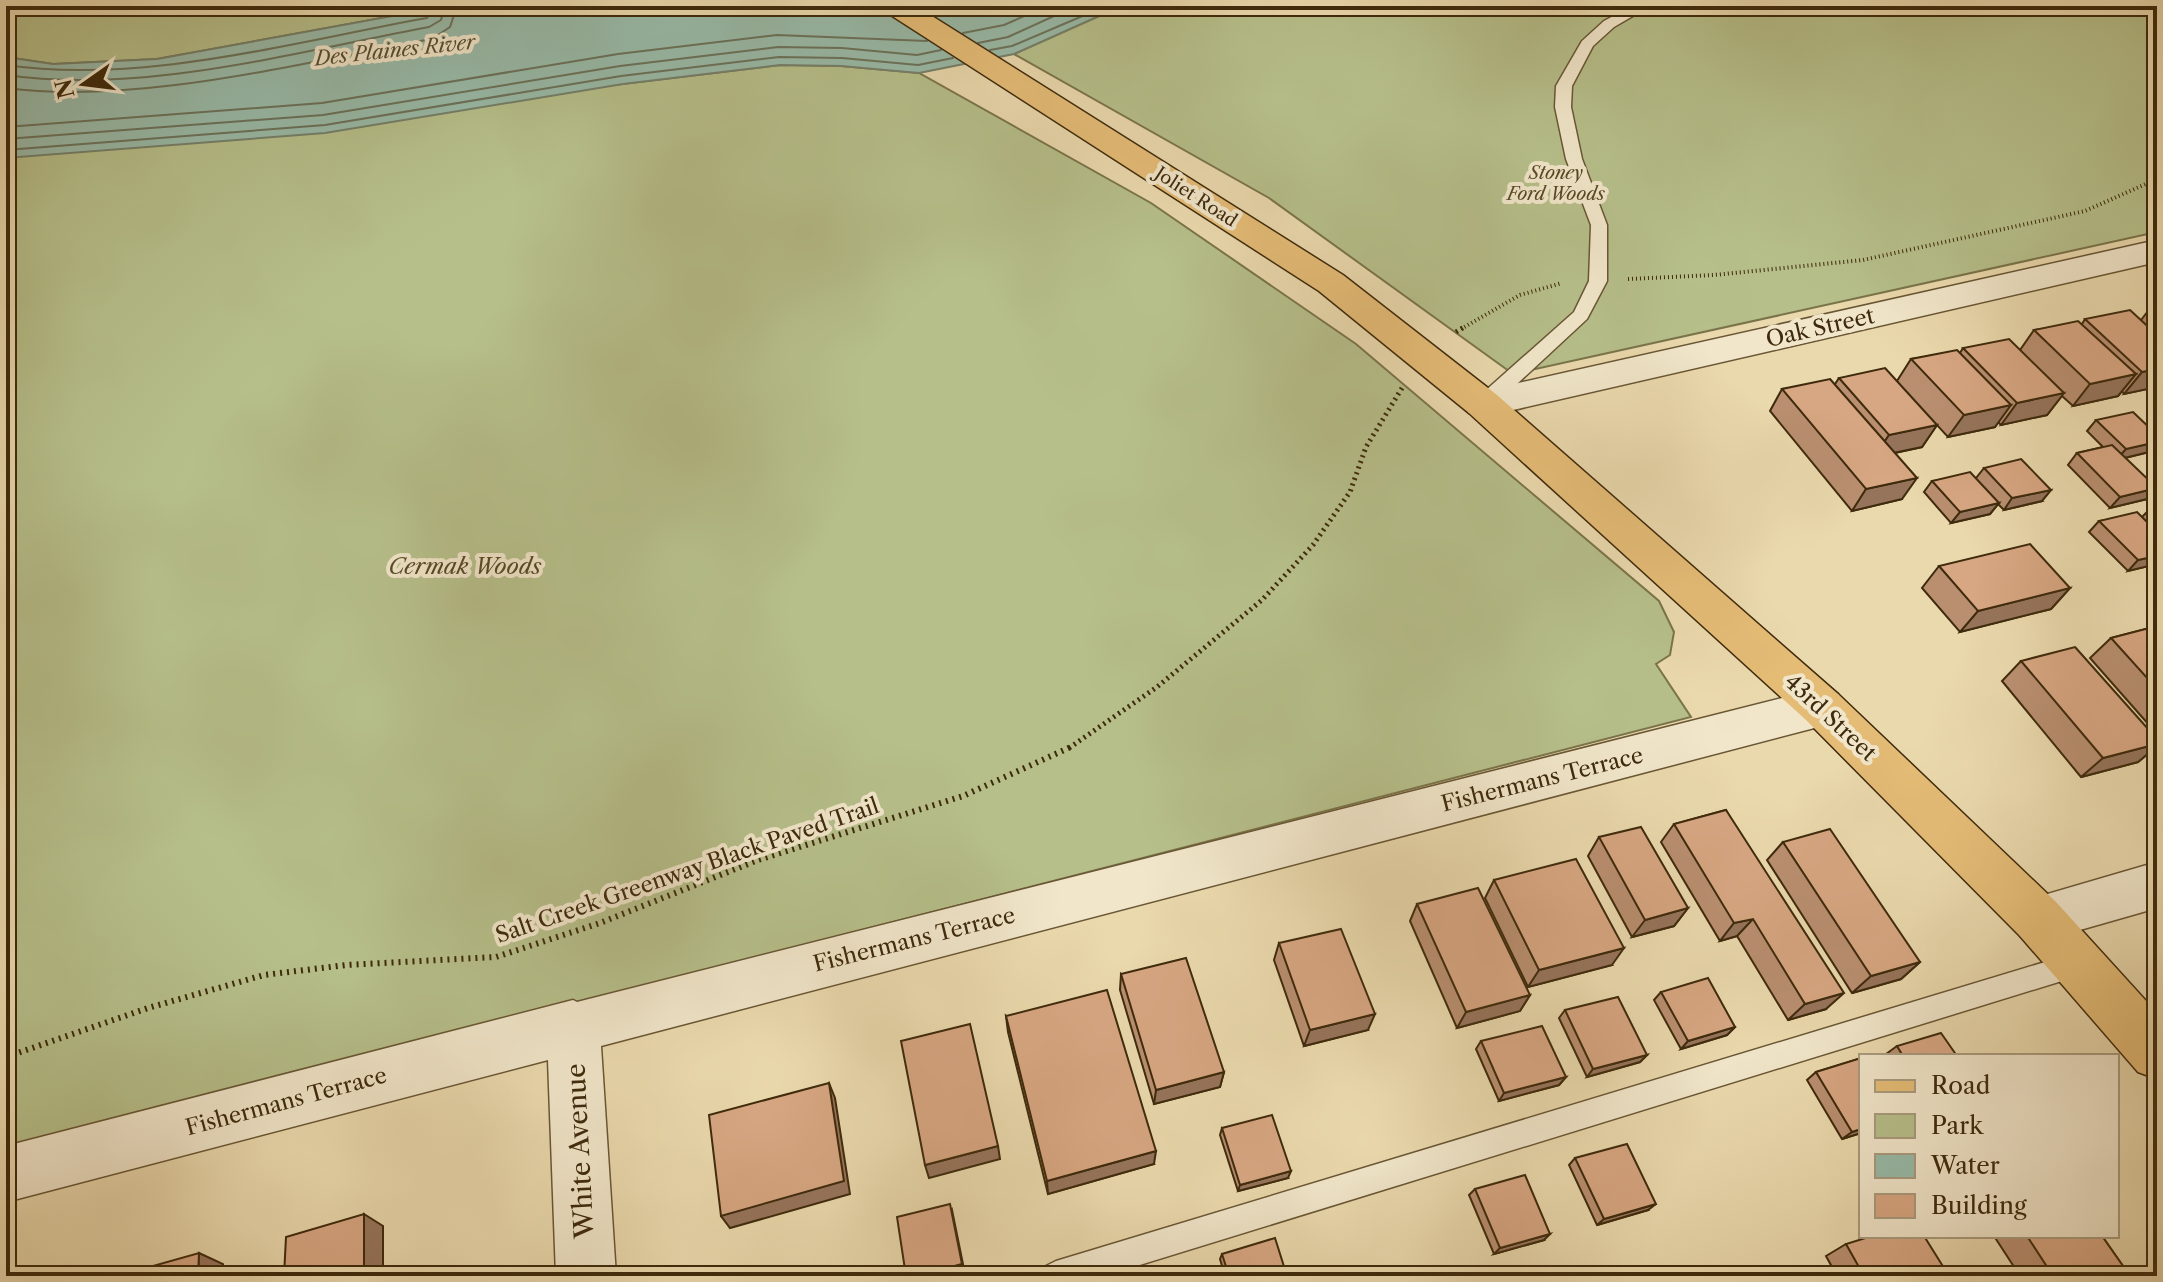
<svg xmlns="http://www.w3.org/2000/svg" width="2163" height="1282" viewBox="0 0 2163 1282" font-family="'Libre Caslon Text',serif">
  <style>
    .green { fill: #b6bf8a; stroke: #7a744b; stroke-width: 2 }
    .water { fill: #98baa8; stroke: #74806a; stroke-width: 2 }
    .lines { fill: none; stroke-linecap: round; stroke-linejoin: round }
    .shore { stroke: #6b725a; stroke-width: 2 }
    .lane-casing { stroke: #695634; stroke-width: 3 }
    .street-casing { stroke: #695634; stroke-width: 3 }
    .primary-casing { stroke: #3e2a0c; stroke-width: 3 }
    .path-far2 { stroke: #3e2a0c; stroke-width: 4; stroke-dasharray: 1 3; stroke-linecap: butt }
    .path-far1 { stroke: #3e2a0c; stroke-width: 5; stroke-dasharray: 2 4; stroke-linecap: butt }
    .path { stroke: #3e2a0c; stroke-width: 6; stroke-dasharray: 2 5; stroke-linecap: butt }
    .lane { fill: #f1e6ca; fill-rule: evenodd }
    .street { fill: #f1e6ca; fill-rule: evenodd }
    .primary { fill: #e5bc76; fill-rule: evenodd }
    .wall { fill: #b98f70; stroke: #3e2a0c; stroke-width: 2 }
    .shaded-wall { fill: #96745b; stroke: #3e2a0c; stroke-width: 2 }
    .building { fill: #d7a682; stroke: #3e2a0c; stroke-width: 2 }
    .labels { text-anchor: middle; stroke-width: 8; stroke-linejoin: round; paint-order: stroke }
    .far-park-label { font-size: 18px; font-style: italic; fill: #564825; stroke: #f1e6ca }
    .far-street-label { font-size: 18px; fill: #3e2a0c; stroke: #f1e6ca }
    .far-water-label { font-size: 20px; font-style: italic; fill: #544e33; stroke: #f1e6ca }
    .street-label { font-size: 22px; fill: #3e2a0c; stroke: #f1e6ca }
    .park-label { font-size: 22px; font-style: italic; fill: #564825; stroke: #f1e6ca }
    .near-street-label { font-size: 26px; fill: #3e2a0c; stroke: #f1e6ca }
  </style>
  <rect width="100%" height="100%" fill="#ead9ad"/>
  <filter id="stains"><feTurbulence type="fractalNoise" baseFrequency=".0025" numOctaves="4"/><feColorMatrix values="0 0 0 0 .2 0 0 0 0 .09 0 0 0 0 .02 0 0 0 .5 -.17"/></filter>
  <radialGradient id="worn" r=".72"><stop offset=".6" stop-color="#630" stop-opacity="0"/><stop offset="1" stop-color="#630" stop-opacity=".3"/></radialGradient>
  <g class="green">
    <polygon points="6,6 447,6 157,59 53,64 6,57"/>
    <polygon points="1154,6 2157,6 2157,232 1513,374 1269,198 1014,54 1099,16"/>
    <polygon points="780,65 841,66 919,73 1151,203 1356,344 1659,601 1674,632 1670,655 1656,664 1691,717 6,1150 6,158"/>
  </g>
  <polygon class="water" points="447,6 1154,6 1099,16 1014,54 919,73 841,66 780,65 623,84 325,133 6,158 6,57 53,64 157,59"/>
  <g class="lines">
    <g class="shore">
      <polyline points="963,33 1004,25 1047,6"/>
      <polyline points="978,43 1008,37 1076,6"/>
      <polyline points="990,50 1012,46 1106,6"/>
      <path d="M6 65C141 85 293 42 427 18L435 6"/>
      <path d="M6 75C142 95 295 52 429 27L441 20 445 6"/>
      <path d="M6 88C142 105 297 63 432 39L450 27 457 6"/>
      <polyline points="6,127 322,103 618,54 777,35 927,41"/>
      <polyline points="6,139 323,115 620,66 778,47 842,48 917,55 941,50"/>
      <polyline points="6,150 325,125 621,76 779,57 842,58 918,65 953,58"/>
    </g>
    <defs>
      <g id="lane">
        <polygon points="1632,6 1650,6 1614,27 1593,46 1572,86 1571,107 1582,159 1607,225 1607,281 1587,319 1490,409 1476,409 1473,404 1476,399 1574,312 1589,281 1591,225 1566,159 1555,107 1556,86 1582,41 1604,21"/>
        <polygon points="2078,952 2087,955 2091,964 2087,973 2078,976 1104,1276 1041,1276 1046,1266 1056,1261"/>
      </g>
      <g id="street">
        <polygon points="2157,240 2157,262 1483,417 1469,413 1464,404 1469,395 1483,391"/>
        <polygon points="1822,688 1838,694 1845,707 1838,720 1822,726 601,1046 616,1276 556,1276 548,1060 6,1202 6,1146 573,1000 577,1002"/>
        <polygon points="2157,862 2157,908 2038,942 2020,936 2013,919 2020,902"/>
      </g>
      <polygon id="primary" points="882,6 916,6 1343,275 1497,395 1838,694 2056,902 2157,1013 2157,1079 2138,1072 2020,936 1806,720 1469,413 1319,291 886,12"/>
    </defs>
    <use href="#lane" class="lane-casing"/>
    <use href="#street" class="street-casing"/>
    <use href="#primary" class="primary-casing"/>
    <g class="path-far2">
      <polyline points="1628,279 1714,275 1863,260 2085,211 2157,179"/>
      <polyline points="1461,329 1520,295 1562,283"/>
    </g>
    <g class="path-far1">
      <polyline points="1456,332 1464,327"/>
      <polyline points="1069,748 1157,687 1262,600 1313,545 1350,492 1366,447 1402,388"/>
    </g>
    <polyline class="path" points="6,1057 148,1008 264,975 346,965 496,957 600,923 758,860 963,796 1073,746"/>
    <use href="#lane" class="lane"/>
    <use href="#street" class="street"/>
    <use href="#primary" class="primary"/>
  </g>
  <g class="wall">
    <polygon points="2157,301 2157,387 2124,394 2122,391 2118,396 2073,406 2062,396 2047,415 2001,425 1998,422 1995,427 1948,437 1937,425 1922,447 1895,453 1902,499 1852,511 1770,411 1782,389 1835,384 1839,378 1897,381 1911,359 1960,353 1963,348 2020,350 2034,330 2082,324 2085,319 2141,320 2155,302"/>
    <polygon points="2096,420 2157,435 2157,447 2153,451 2125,458 2147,499 2110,508 2068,465 2077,453 2103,447 2087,431"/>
    <polygon points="1984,468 2042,501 2004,510 1998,504 1990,514 1951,523 1924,492 1932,481 1976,478"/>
    <polygon points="2157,509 2157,564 2128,571 2089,532 2099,521 2142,517 2148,511"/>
    <polygon points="1939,566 2070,588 2051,609 1960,632 1922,588"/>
    <polygon points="2157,626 2157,734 2090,658 2111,638"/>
    <polygon points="2021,661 2157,739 2157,746 2138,762 2081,777 2002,681"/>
    <polygon points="1726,810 1826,1009 1788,1020 1737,936 1720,941 1661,842 1674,824"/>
    <polygon points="1599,837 1688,908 1674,926 1632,937 1588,856"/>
    <polygon points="1783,842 1920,962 1901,979 1852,993 1767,860"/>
    <polygon points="1494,880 1612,965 1528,987 1485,898"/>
    <polygon points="1417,904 1530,995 1520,1011 1457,1028 1410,921"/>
    <polygon points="1279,943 1368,1030 1304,1046 1274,960"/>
    <polygon points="1121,974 1224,1072 1220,1087 1154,1104 1120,990"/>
    <polygon points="1661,992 1735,1027 1727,1035 1681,1049 1654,1000"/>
    <polygon points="1565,1010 1647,1055 1640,1062 1587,1077 1559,1018"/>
    <polygon points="1006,1016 1154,1164 1048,1194 1008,1032"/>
    <polygon points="1481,1041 1566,1077 1559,1085 1499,1101 1476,1049"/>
    <polygon points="1897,1046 1957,1056 1888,1056 1886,1054"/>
    <polygon points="1861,1058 1861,1133 1842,1139 1807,1080 1816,1072"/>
    <polygon points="1222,1128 1288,1178 1238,1191 1220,1135"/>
    <polygon points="1575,1158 1648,1210 1597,1225 1569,1165"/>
    <polygon points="1475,1189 1544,1240 1494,1254 1469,1195"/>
    <polygon points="1994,1236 2102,1236 2130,1276 2020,1276"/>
    <polygon points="1846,1244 1949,1276 1837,1276 1826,1256"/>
    <polygon points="1222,1254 1287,1276 1225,1276 1220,1259"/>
  </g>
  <g class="shaded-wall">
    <polygon points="2157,369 2157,387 2124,394 2142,372"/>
    <polygon points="2136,374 2118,396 2073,406 2090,384"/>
    <polygon points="2064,393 2047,415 2001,425 2017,403"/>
    <polygon points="2011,405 1995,427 1948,437 1964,415"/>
    <polygon points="1937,425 1922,447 1874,457 1889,435"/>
    <polygon points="2157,442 2157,447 2153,451 2116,460 2126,449"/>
    <polygon points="1917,478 1902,499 1852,511 1866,489"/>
    <polygon points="2157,488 2147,499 2110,508 2120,497"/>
    <polygon points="2051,490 2042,501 2004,510 2012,498"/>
    <polygon points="1999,503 1990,514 1951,523 1960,512"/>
    <polygon points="2157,556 2157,564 2128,571 2138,560"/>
    <polygon points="2070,588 2051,609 1960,632 1978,611"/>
    <polygon points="2157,744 2157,746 2138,762 2081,777 2103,758"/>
    <polygon points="1688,908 1674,926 1632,937 1645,920"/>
    <polygon points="1753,919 1737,936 1720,941 1734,923"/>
    <polygon points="1624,948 1612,965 1528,987 1539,970"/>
    <polygon points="1920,962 1901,979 1852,993 1871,976"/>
    <polygon points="1844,993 1826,1009 1788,1020 1805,1004"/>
    <polygon points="1530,995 1520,1011 1457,1028 1466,1012"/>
    <polygon points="1375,1014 1368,1030 1304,1046 1310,1030"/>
    <polygon points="1735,1027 1727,1035 1681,1049 1688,1041"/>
    <polygon points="1647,1055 1640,1062 1587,1077 1593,1069"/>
    <polygon points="1224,1072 1220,1087 1154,1104 1156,1090"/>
    <polygon points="1566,1077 1559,1085 1499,1101 1504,1093"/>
    <polygon points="829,1083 835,1098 850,1194 730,1228 721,1216"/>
    <polygon points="1861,1129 1861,1133 1842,1139 1852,1132"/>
    <polygon points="998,1146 1000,1159 929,1178 925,1165"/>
    <polygon points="1156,1151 1154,1164 1048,1194 1047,1181"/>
    <polygon points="1291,1171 1288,1178 1238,1191 1240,1185"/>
    <polygon points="1656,1204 1648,1210 1597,1225 1604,1219"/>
    <polygon points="952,1210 964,1269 938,1276 916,1276"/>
    <polygon points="364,1214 383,1226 383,1276 364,1276"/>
    <polygon points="1550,1234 1544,1240 1494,1254 1500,1248"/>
    <polygon points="199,1253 223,1264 222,1276 198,1276"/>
  </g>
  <g class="building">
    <polygon points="2130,310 2157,335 2157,369 2142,372 2085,319"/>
    <polygon points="2078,321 2136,374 2090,384 2034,330"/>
    <polygon points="2009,339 2064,393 2017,403 1963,348"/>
    <polygon points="1957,350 2011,405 1964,415 1911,359"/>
    <polygon points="1885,368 1937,425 1889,435 1839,378"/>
    <polygon points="1830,379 1917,478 1866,489 1782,389"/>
    <polygon points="2133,412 2157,435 2157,442 2126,449 2096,420"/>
    <polygon points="2112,445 2157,488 2120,497 2077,453"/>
    <polygon points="2021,459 2051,490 2012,498 1984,468"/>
    <polygon points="1970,472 1999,503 1960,512 1932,481"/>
    <polygon points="2157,509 2157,520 2148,511"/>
    <polygon points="2137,512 2157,532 2157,556 2138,560 2099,521"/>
    <polygon points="2030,544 2070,588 1978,611 1939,566"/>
    <polygon points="2157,626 2157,689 2111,638"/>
    <polygon points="2075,647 2157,739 2157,744 2103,758 2021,661"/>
    <polygon points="1726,810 1844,993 1805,1004 1753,919 1734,923 1674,824"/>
    <polygon points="1641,827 1688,908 1645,920 1599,837"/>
    <polygon points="1830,829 1920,962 1871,976 1783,842"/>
    <polygon points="1576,859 1624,948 1539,970 1494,880"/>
    <polygon points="1478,888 1530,995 1466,1012 1417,904"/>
    <polygon points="1341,929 1375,1014 1310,1030 1279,943"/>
    <polygon points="1186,958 1224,1072 1156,1090 1121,974"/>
    <polygon points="1708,978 1735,1027 1688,1041 1661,992"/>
    <polygon points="1107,990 1156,1151 1047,1181 1006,1016"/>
    <polygon points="1618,997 1647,1055 1593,1069 1565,1010"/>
    <polygon points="970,1024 998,1146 925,1165 901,1041"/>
    <polygon points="1542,1026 1566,1077 1504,1093 1481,1041"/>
    <polygon points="1941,1033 1957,1056 1903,1056 1897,1046"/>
    <polygon points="1861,1058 1861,1129 1852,1132 1816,1072"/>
    <polygon points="829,1083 844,1181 721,1216 709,1115"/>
    <polygon points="1272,1115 1291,1171 1240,1185 1222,1128"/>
    <polygon points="1627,1144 1656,1204 1604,1219 1575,1158"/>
    <polygon points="1525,1175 1550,1234 1500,1248 1475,1189"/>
    <polygon points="950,1204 962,1264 916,1276 906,1276 897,1217"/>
    <polygon points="364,1214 364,1276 284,1276 286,1237"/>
    <polygon points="1872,1236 1924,1236 1949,1276 1864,1276 1846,1244"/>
    <polygon points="2027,1236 2102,1236 2130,1276 2053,1276"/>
    <polygon points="1275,1238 1287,1276 1229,1276 1222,1254"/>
    <polygon points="199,1253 198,1276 127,1276 128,1273"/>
    <polygon points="1791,1269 1795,1276 1771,1276"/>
  </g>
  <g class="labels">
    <g class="far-park-label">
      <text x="1556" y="179">Stoney<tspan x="1556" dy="21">Ford Woods</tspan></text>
    </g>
    <g class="far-street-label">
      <text transform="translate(1196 197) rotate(33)" y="6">Joliet Road</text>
    </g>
    <g class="far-water-label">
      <text transform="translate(395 50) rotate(-6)" y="7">Des Plaines River</text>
    </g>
    <g class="street-label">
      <text transform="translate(1820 327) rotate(-13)" y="8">Oak Street</text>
      <text transform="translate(1831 717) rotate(43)" y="8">43rd Street</text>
      <text transform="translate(1542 779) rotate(-14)" y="8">Fishermans Terrace</text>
      <text transform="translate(687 870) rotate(-19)" y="8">Salt Creek Greenway Black Paved Trail</text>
      <text transform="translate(914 939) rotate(-14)" y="8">Fishermans Terrace</text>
      <text transform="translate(286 1101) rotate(-15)" y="8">Fishermans Terrace</text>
    </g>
    <g class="park-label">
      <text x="465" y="574">Cermak Woods</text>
    </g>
    <g class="near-street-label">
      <text transform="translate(580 1151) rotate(-93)" y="9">White Avenue</text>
    </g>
  </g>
  <rect width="2163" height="1282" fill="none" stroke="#ead9ad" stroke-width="32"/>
  <rect x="8" y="8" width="2147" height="1266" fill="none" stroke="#3e2a0c" stroke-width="4"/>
  <rect x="16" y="16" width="2131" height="1250" fill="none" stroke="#3e2a0c" stroke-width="2"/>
  <rect x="1859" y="1054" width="260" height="184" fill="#f1e6ca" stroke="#a99b7e" stroke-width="2"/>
  <rect x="1875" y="1080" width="40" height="12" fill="#e5bc76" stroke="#a99b7e" stroke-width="2"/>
  <text x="1931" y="1094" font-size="24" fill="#3e2a0c">Road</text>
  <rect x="1875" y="1114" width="40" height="24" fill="#b6bf8a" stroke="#a99b7e" stroke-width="2"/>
  <text x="1931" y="1134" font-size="24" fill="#3e2a0c">Park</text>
  <rect x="1875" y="1154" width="40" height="24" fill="#98baa8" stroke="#a99b7e" stroke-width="2"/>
  <text x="1931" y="1174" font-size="24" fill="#3e2a0c">Water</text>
  <rect x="1875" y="1194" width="40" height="24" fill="#d7a682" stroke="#a99b7e" stroke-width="2"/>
  <text x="1931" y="1214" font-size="24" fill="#3e2a0c">Building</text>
  <g transform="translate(84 84) rotate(256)" stroke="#f1e6ca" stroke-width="6" paint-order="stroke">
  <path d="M0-6L14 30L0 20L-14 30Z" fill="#3e2a0c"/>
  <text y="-12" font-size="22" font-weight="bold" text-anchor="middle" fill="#3e2a0c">N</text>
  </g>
  <rect width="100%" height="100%" filter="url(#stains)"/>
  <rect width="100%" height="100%" fill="url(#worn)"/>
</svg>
